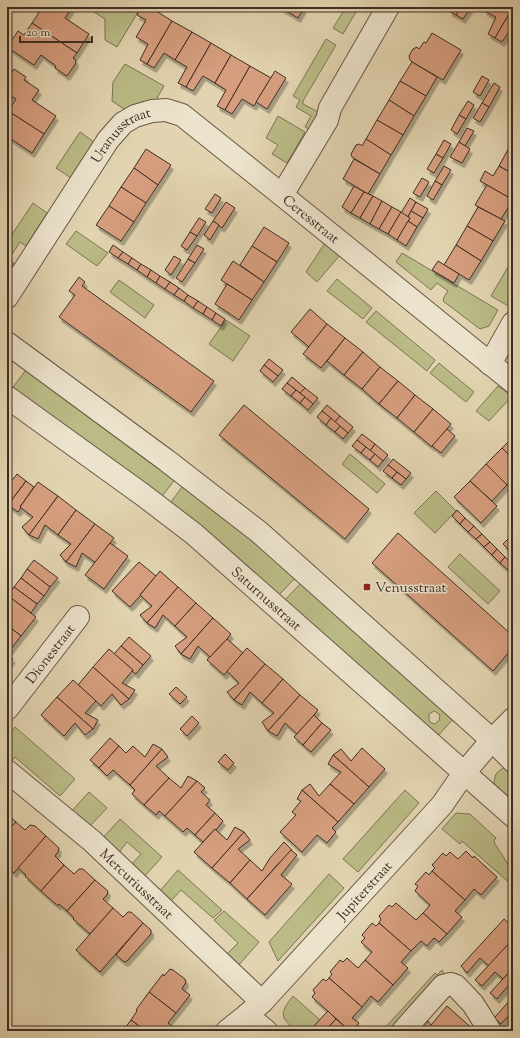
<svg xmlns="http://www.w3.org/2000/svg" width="520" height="1038" viewBox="0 0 520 1038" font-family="'Sorts Mill Goudy',serif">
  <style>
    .green { fill: #babb86; stroke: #7c7456; fill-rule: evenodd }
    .building { fill: #d69e7e; stroke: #3e2d25; filter: url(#shadow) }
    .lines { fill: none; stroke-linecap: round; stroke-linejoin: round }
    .minor-casing { stroke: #675748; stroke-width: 24 }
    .minor { stroke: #ece3cc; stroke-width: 22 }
    .poi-dot { fill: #8f2418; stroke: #ece3cc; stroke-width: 1.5 }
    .labels { text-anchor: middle; stroke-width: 3; stroke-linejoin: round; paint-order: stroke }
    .street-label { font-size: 14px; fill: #3e2d25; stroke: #ece3cc }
    .poi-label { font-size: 14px; fill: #3e2d25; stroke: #ece3cc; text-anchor: start }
  </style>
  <defs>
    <filter id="shadow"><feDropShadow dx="2.5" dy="4.5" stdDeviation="0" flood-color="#0004"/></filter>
  </defs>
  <rect width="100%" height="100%" fill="#e2d4b0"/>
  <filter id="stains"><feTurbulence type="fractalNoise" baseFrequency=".005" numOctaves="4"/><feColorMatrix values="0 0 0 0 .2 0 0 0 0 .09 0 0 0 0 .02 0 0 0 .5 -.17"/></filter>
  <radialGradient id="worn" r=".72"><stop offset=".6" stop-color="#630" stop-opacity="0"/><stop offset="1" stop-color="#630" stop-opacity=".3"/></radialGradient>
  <g class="green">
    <polygon points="86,7 141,7 117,47 105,40 105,19"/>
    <polygon points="346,7 359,7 343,34 333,28"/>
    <polygon points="326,39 336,45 303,101 303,104 318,112 319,114 311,130 305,127 311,116 296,107 300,100 293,96"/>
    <path d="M125 64 164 86 156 100C144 101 135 104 124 109L112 101 113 82Z"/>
    <polygon points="278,116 305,132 287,163 272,154 278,145 266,138"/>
    <polygon points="80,132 94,142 71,178 56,168"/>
    <polygon points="33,203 47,213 26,246 20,242 9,259 14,263 10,270 7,268 7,242"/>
    <polygon points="76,231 108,253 97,266 66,244"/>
    <polygon points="325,243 340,255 317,282 306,272"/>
    <polygon points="402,253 498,310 489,326 480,329 443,301 444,297 448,291 437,283 431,290 396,262"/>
    <polygon points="508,267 513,270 513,303 510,307 491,296"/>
    <polygon points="337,279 372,308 363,319 327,291"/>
    <polygon points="119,280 154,305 145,318 110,292"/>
    <polygon points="376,311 435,360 427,371 366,322"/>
    <polygon points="226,320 250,336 233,361 209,344"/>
    <polygon points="439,363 474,392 466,402 430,373"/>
    <polygon points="28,367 177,477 159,500 11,390"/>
    <polygon points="498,386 512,396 489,421 476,411"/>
    <polygon points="350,454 385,484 377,493 342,464"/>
    <polygon points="185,483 297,576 278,596 168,506"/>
    <polygon points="436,491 456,511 435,533 414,513"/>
    <polygon points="460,554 500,591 488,604 448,567"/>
    <path d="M303 581 455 717 436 738 284 601ZM434 711 436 712 440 715 439 720 435 724 431 723 429 720V714Z"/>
    <polygon points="15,727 75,779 60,796 15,757 10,763 7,760 7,737"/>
    <path d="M505 768 513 771V806L494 785C494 777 496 770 505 768Z"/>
    <polygon points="405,790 419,803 358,872 343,859"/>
    <polygon points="89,792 107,808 87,829 70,813"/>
    <polygon points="456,813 470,814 496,838 494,841 495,844 513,872 513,886 462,841 460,844 442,829"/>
    <polygon points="120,819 162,857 143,878 130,866 141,854 127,842 117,855 101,840"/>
    <polygon points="178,870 222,910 213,918 181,890 170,902 159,892"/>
    <polygon points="329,874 344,888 278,961 269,942"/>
    <polygon points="224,911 259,942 238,966 226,955 238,943 214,920"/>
    <polygon points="442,970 446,977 394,1031 382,1031 435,973 437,975"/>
    <path d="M293 996 320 1020 311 1029V1031H296C279 1016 280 1013 293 996Z"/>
  </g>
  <g class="building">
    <polygon points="34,7 69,7 72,8 65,18 89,34 77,53 32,23 40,11"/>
    <polygon points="141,7 154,7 153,9 172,21 147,64 140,60 148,44 136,37 146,20 137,15"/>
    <polygon points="280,7 302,7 304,8 298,18"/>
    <polygon points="451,7 461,7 456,15 449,11"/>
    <polygon points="461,7 471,7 463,19 456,15"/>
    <polygon points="487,7 513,7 495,38 488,34 496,17 484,11"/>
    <polygon points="513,7 513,28 512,27 502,42 495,38"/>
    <polygon points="172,21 192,32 175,60 164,53 154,68 147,64"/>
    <polygon points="32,23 77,53 73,58 75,59 76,63 67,76 55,68 56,66 41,55 34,65 7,47 18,31 24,35"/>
    <polygon points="192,32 211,43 186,87 178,83 187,67 175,60"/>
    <polygon points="432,33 461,50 443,80 412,62 410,60 409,56 413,49 417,47 419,49 424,42 426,43"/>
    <polygon points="211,43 231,55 215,83 203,76 193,91 186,87"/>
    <polygon points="231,55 250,66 225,110 217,106 226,90 215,83"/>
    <polygon points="412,62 437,77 426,96 400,81"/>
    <polygon points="250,66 271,78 254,106 242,99 232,114 225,110"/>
    <polygon points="14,69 26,77 24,80 39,90 32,100 56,116 44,134 8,111 16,99 13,97 12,98 7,95 7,80"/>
    <polygon points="275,71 286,78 267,109 256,102"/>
    <polygon points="482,76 489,80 480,96 473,92"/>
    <polygon points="400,81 426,96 414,116 389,100"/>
    <polygon points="494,83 500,87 489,107 482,103"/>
    <polygon points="389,100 414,116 403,135 377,120"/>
    <polygon points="468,101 474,105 466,119 459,115"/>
    <polygon points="482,103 489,107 480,122 473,118"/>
    <polygon points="8,111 44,134 32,153 8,137 7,139 7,113"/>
    <polygon points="459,115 466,119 457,134 451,130"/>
    <polygon points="377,120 403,135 391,155 366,139"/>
    <polygon points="467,128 474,131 465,146 459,142"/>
    <polygon points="366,139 391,155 380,174 352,157 351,154 356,145 360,144 362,146"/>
    <polygon points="444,140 451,144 443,158 436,154"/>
    <polygon points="459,142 470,149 462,163 450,157"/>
    <polygon points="510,146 513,148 513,174 499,166"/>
    <polygon points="146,149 171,165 158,185 134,168"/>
    <polygon points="436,154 443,158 434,173 427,169"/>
    <polygon points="354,159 380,174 368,194 343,179"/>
    <polygon points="444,166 451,170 442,185 435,181"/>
    <polygon points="499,166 513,174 513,200 480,181 485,171 493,176"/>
    <polygon points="134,168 158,185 146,203 121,187"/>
    <polygon points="422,178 429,182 420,197 413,193"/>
    <polygon points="435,181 442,185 433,200 427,196"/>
    <polygon points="487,185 513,200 501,219 475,205"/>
    <polygon points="354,186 364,192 351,213 342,207"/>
    <polygon points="121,187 146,203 134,222 109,206"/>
    <polygon points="364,192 373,196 360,218 351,213"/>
    <polygon points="215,194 221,198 212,213 205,209"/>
    <polygon points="373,196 382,201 370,224 360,218"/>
    <polygon points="410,198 416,202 408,217 401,213"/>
    <polygon points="382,201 392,207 379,229 370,224"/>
    <polygon points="226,202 235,208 222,228 213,221"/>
    <polygon points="416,202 428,209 423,218 411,211"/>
    <polygon points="109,206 134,222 121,241 96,225"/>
    <polygon points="392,207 401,212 388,234 379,229"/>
    <polygon points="478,207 505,221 493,241 467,226"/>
    <polygon points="411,211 423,218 417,227 408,221 410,218 408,217"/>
    <polygon points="401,212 410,218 397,240 388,234"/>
    <polygon points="199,218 206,222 197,236 190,232"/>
    <polygon points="213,221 219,225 210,240 204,235"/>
    <polygon points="408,221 417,227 406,246 397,240"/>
    <polygon points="467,226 493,241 481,261 456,245"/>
    <polygon points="264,227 289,243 277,262 252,246"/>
    <polygon points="190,232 197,236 187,250 181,246"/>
    <polygon points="113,245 123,252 118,258 109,252"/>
    <polygon points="197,245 204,249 195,263 188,259"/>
    <polygon points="456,245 481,261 469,280 444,265"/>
    <polygon points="252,246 277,262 264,282 240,265"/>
    <polygon points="123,252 132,258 128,264 118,258"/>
    <polygon points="174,256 181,260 171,275 165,270"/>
    <polygon points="132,258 141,264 137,270 128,264"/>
    <polygon points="188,259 195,263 182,282 176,278"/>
    <polygon points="233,261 264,282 252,300 221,280"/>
    <polygon points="438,261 459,274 454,283 432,270"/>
    <polygon points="141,264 151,270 147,277 137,270"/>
    <polygon points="151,270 160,276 156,283 147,277"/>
    <polygon points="160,276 170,282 165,289 156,283"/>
    <polygon points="79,277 85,282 82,286 214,381 191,412 59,317 75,295 69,291"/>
    <polygon points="170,282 179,288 174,295 165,289"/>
    <polygon points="227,284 252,300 239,320 215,304"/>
    <polygon points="179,288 188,295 184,301 174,295"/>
    <polygon points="188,295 198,301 193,308 184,301"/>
    <polygon points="198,301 207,307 203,314 193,308"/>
    <polygon points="207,307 216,313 212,320 203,314"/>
    <polygon points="310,309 327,324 309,347 291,332"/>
    <polygon points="216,313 225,319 221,326 212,320"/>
    <polygon points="327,324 345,338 321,368 303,354"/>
    <polygon points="345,338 363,352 344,375 327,361"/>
    <polygon points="363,352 380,367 362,389 344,375"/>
    <polygon points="269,359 283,370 278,376 264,365"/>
    <polygon points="264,365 278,376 273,382 260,371"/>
    <polygon points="380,367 398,381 379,404 362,389"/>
    <polygon points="292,377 305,388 300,393 287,383"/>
    <polygon points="398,381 415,395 397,418 379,404"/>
    <polygon points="287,383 296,390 291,396 282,389"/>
    <polygon points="305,388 318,398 313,404 300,393"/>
    <polygon points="296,390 305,397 300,403 291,396"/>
    <polygon points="415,395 433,409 414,432 397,418"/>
    <polygon points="305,397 313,404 308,410 300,403"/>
    <polygon points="244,405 369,509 345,539 219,435"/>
    <polygon points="327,405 340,416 335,422 322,411"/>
    <polygon points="433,409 451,424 432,447 414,432"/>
    <polygon points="322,411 331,418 326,425 317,417"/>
    <polygon points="340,416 353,427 348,433 335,422"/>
    <polygon points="331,418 340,426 335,432 326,425"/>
    <polygon points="340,426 348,433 343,439 335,432"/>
    <polygon points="447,429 455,436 441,453 432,446"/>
    <polygon points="362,434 375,444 370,451 357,440"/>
    <polygon points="513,437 513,459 502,448"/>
    <polygon points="357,440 366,447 361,453 352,446"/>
    <polygon points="375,444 388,455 383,461 370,451"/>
    <polygon points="366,447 375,454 370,460 361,453"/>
    <polygon points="502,448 513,459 513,479 507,485 486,464"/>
    <polygon points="375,454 383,461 378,467 370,460"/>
    <polygon points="393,459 411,473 406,479 388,465"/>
    <polygon points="486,464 507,485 492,501 470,481"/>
    <polygon points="388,465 397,472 392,478 383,471"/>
    <polygon points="397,472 406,479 401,485 392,478"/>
    <polygon points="17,474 26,481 8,505 7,504 7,487"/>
    <polygon points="26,481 34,487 20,507 21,508 18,512 8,505"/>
    <polygon points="470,481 497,506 481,523 454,497"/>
    <polygon points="38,482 58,496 29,535 22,527 33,517 20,507"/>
    <polygon points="58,496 76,510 58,535 45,525 38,539 29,535"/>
    <polygon points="76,510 95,524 66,562 60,555 71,544 58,535"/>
    <polygon points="457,510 465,518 460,524 452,516"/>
    <polygon points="465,518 474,526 468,532 460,524"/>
    <polygon points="95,524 114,538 110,543 96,563 82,553 76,567 66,562"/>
    <polygon points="474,526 482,534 476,539 468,532"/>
    <polygon points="398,533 513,636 513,654 510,651 493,671 372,563"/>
    <polygon points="482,534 490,542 484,547 476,539"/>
    <polygon points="513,534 513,545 509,550 503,544"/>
    <polygon points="490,542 497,549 492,555 484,547"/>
    <polygon points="110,543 128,556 104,589 85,575"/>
    <polygon points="497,549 505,557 500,563 492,555"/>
    <polygon points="505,557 513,564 508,570 500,563"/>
    <polygon points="34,560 58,578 50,587 27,569"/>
    <polygon points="139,562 156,576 140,595 141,595 130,607 112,591"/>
    <polygon points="513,565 513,575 508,570"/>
    <polygon points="27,569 50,587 44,596 21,578"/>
    <polygon points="160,571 178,587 147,623 140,615 152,606 140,595"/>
    <polygon points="21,578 44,596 37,604 14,587"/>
    <polygon points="14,587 37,604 31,613 11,598 10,599 7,596"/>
    <polygon points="178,587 196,603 175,626 163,615 155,628 147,623"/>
    <polygon points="11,598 36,617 21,636 7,625 7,603"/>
    <polygon points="196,603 213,618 181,654 175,646 187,637 175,626"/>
    <polygon points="213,618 231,634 227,639 210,657 198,646 190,659 181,654"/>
    <polygon points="7,625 21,636 7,654"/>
    <polygon points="129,637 151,656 143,665 121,646"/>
    <polygon points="227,639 243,653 224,675 207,660 210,656 210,657"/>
    <polygon points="121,646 143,665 136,674 132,671 133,670 114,654"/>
    <polygon points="247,648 265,664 234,700 227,692 239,683 227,671"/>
    <polygon points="109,649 133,670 122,683 135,690 129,699 93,667"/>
    <polygon points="7,654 13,659 7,666"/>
    <polygon points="265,664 283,679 262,703 250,692 242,705 234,700"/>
    <polygon points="93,667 129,699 121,705 112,694 101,706 96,701 78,685"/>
    <polygon points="283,679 300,695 268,731 262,722 274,713 262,703"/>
    <polygon points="73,680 96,701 85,713 98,720 93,729 57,697"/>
    <polygon points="176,687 187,697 180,704 169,694"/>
    <polygon points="300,695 318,710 314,715 297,734 285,723 277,736 268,731"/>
    <polygon points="57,697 93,729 85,735 75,723 64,736 41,715"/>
    <polygon points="314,715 322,723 303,745 294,737"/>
    <polygon points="192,716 199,723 187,736 180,729"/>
    <polygon points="322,723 331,730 311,752 303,745"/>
    <polygon points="110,738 119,746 99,768 90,760"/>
    <polygon points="153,744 162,749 130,785 113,770 107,776 99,768 119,746 126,753 133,746 145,757"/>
    <polygon points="362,748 385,769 369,787 333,755 341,749 351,761"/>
    <polygon points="162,749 168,757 156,766 169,778 144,805 132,794 135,790 130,785"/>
    <polygon points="225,754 234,763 228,770 218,762"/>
    <polygon points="333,755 369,787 354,804 330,784 341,772 328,764"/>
    <polygon points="188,776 197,781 165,816 159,811 156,815 144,805 169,778 181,788"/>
    <polygon points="197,781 205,788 201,792 210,800 206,805 215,813 195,835 187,828 183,832 165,816"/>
    <polygon points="310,784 319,796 330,784 354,804 338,822 302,790"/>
    <polygon points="302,790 338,822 332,828 336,832 327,843 317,835 302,852 280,832 296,815 292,812 301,801 297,799"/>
    <polygon points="215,813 223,821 216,830 215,829 203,842 195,835"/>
    <polygon points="7,814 16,822 7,831"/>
    <polygon points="16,822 25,830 30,825 35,826 46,836 14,873 7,867 7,831"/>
    <polygon points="235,827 244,832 212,868 194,852 215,829 227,840"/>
    <polygon points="244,832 250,840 238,849 250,860 230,883 212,868"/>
    <polygon points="46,836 59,848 58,852 55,856 64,865 41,891 25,876 26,875 18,868"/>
    <polygon points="284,842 292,850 279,863 247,899 230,883 250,860 262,871 270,858"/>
    <polygon points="291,850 297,855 281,875 292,884 265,915 247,899"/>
    <polygon points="466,851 473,858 474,856 497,877 481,895 474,889 465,900 432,871 435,868 432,865 443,853 446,856 450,852 458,859"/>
    <polygon points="64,865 74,874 79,869 83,869 95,880 67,911 59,904 58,906 41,891"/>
    <polygon points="432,871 465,900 455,911 462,917 447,934 423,913 430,905 415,891 418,886 415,884 426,872 429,875"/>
    <polygon points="95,880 108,891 107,895 103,899 113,908 90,934 73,919 74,918 67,911"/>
    <polygon points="396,903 416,920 423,913 447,934 439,942 434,938 427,946 421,941 411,951 379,923 381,919 379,916 389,905 392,907"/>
    <polygon points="113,908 123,917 128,912 131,912 143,923 100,972 76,950"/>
    <polygon points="504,919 513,927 513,939 489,966 480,958 467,973 461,966"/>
    <polygon points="143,923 151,930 151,934 127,961 125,962 123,961 116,955"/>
    <polygon points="372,923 376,926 379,923 411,951 401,962 408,968 393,985 365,960 372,952 361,942 365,938 362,935"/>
    <polygon points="513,939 513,968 503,979 495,972 482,986 475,980"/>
    <polygon points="347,958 358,968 365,960 393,985 378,1002 371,996 362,1007 329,978 332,974 330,972 340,960 343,962"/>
    <polygon points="513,968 513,988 509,985 497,999 490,993"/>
    <polygon points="170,969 173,970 185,979 186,982 182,989 190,995 176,1013 149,992 163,974 164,976"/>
    <polygon points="329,978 362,1007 352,1018 359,1023 352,1031 350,1031 312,997 315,993 313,990 323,979 326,981"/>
    <polygon points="149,992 176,1013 168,1023 174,1028 175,1031 146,1031 131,1020 137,1011 136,1010"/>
    <polygon points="513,997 513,1011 501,1024 494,1018"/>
    <polygon points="447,1006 475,1031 421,1031 420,1030 428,1021 431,1025"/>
    <polygon points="328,1011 336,1019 325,1031 313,1031 311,1029"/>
    <polygon points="336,1019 344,1026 339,1031 325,1031"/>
    <polygon points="131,1020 146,1031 120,1031 124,1027 125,1028"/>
    <polygon points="344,1026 350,1031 339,1031"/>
  </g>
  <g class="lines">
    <defs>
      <g id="minor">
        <path id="s1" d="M388 7 330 108 327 120 282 195 513 382"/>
        <path id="s2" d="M7 297 108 140 123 123 135 116 152 111 166 110 182 115 282 195"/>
        <polyline points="7,343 166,460 259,532 492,740 513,761"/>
        <polyline points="490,364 513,323"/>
        <path id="s3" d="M7 397 143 495 194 534 513 816"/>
        <path id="s4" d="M7 709 78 617"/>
        <path id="s5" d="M7 771 92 841 262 1002"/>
        <polyline points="247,1015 266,1031"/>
        <path id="s6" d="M227 1031 247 1015 262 1002 442 805 464 773 492 740 513 719"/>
        <polyline points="403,1031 443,986 451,984 456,986 473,1004 490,1031"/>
      </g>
    </defs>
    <use href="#minor" class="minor-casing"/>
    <use href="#minor" class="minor"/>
  </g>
  <rect class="poi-dot" x="363" y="583" width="8" height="8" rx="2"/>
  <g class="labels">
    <g class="street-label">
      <text dy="5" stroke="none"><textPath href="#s2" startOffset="200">Uranusstraat</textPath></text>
      <text dy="5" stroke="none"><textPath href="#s1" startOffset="254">Ceresstraat</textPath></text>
      <text dy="5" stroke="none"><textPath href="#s3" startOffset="329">Saturnusstraat</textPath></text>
      <text dy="5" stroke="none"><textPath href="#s4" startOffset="70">Dionestraat</textPath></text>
      <text dy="5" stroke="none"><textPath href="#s5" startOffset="172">Mercuriusstraat</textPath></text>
      <text dy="5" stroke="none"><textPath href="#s6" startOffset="197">Jupiterstraat</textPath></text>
    </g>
    <g class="poi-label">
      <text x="375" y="592">Venusstraat</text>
    </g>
  </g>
  <rect width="520" height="1038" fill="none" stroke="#e2d4b0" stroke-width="24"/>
  <rect x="8" y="8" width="504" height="1022" fill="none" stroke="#3e2d25" stroke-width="2"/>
  <rect x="12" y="12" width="496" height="1014" fill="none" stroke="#3e2d25"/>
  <path d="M20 36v6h72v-6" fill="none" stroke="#3e2d25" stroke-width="2"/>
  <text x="26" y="36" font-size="12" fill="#3e2d25" stroke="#ece3cc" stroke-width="3" paint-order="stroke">20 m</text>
  <rect width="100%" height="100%" filter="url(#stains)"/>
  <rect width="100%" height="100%" fill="url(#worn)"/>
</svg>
